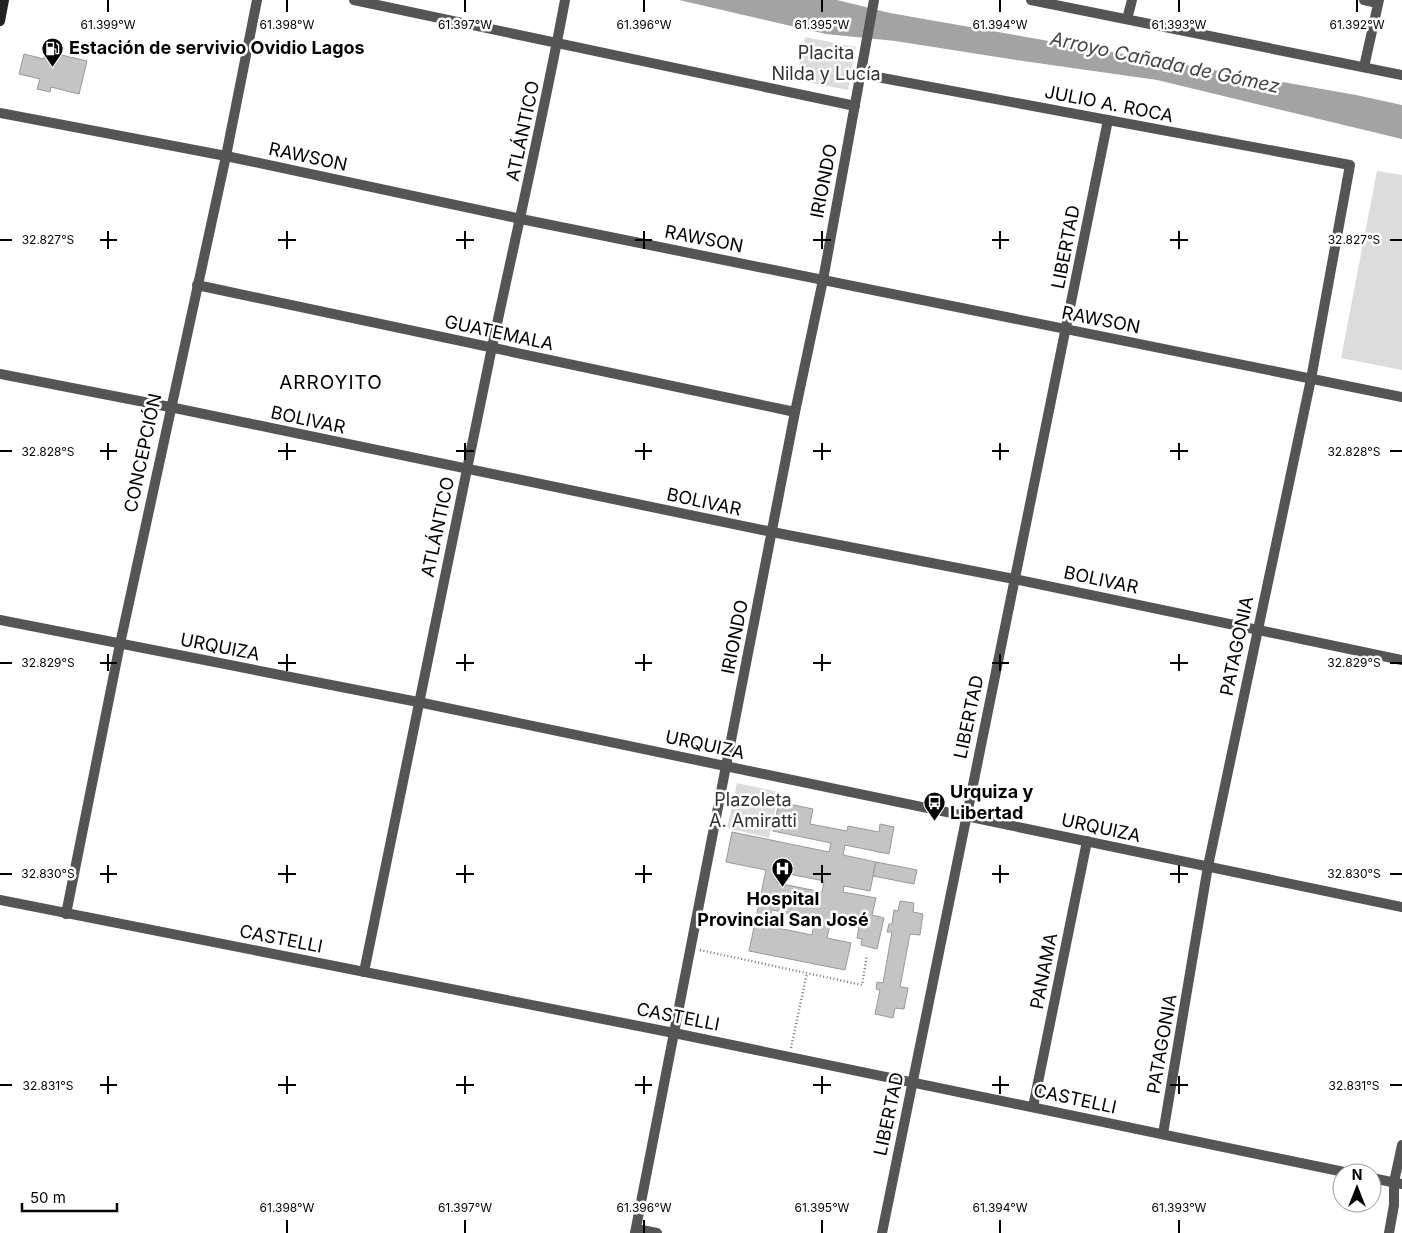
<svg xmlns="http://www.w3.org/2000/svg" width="1402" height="1233" viewBox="0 0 1402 1233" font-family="Inter,sans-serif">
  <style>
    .green { fill: #dcdcdc }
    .water { fill: #a3a3a3 }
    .building { fill: #c4c4c4; stroke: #999; fill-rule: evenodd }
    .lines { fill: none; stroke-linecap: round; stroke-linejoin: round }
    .path { stroke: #777; stroke-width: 2.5; stroke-dasharray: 1 2.5; stroke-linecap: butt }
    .minor { stroke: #555; stroke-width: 10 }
    .secondary { stroke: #222; stroke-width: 10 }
    .ticks { fill: none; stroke: #000; stroke-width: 2 }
    .labels { text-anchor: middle; stroke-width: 5; stroke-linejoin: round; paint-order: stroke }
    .poi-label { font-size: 18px; font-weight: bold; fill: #000; stroke: #fff; text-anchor: start }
    .park-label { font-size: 18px; fill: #333; stroke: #fff }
    .street-label { font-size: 18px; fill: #000; stroke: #fff }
    .water-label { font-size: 19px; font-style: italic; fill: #444; stroke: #fff }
    .neighbourhood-label { font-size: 19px; letter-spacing: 1px; fill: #000; stroke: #fff }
    .ticks-label { font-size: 12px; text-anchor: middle; fill: #000; stroke: #fff; stroke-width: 5; stroke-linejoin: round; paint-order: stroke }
  </style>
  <rect width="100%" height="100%" fill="#fff"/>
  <g class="green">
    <polygon points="805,37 856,47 848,90 796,80"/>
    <polygon points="1377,171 1402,175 1402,370 1341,358"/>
    <polygon points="737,783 779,792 769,838 727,828"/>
  </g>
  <polygon class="water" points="679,0 837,0 890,13 1356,95 1402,105 1402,139 1157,80 1023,61 895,41 826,34"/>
  <g class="building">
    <polygon points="45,51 87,61 79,94 51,87 50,92 37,89 40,79 19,74 24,54 44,59"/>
    <path d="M779 802 813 809 810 824 847 831 848 826 879 832 880 824 894 827 889 854 845 845 843 855 876 862 870 891 844 886 843 892 876 898 872 915 884 918 877 949 861 945 862 939 857 938 859 927 831 921 827 938 851 943 845 970 749 951 766 870 726 862 732 832 829 852 831 843 773 831ZM779 872 824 881 822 892 777 883ZM772 910 815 919 812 935 768 926Z"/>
    <polygon points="876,862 917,870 914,884 873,876"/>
    <polygon points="900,901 914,903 913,912 923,914 920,935 910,934 900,987 908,988 904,1009 895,1008 893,1018 875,1014 880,990 876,989 877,982 883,983 892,932 887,932 889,924 892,924 894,910 898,911"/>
  </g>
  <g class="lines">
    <g class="path">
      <polyline points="700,950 862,985 867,955"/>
      <polyline points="791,1048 807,973"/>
    </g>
    <g class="minor">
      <polyline points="354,0 855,106"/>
      <polyline points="1031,0 1402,75"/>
      <polyline points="1364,0 1378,3"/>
      <polyline points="1127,19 1132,0"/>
      <polyline points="1364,67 1379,0"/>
      <polyline points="861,74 1350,165 1311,379 1208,866 1163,1134"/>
      <polyline points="0,113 226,156 521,219 1402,397"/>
      <polyline points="197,285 795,412"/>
      <polyline points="0,374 170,407 772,532 1014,579 1402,660"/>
      <polyline points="0,620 418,702 1402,907"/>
      <polyline points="0,900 674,1033 1349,1173"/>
      <polyline points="66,914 120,644 226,156 257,0"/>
      <path d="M364 972C406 765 448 558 491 352 516 234 543 118 565 0"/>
      <polyline points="1033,1107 1087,841"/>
      <polyline points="1372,1178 1402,1184"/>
      <polyline points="636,1229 657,1233"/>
      <polyline points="635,1233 795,412 823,280 874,0"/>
      <polyline points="882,1233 1108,120"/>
      <polyline points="1389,1233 1394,1205 1394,1182 1402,1145"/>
    </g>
    <polyline class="secondary" points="0,21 4,0"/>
  </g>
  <path class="ticks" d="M108 0V12M287 0V12M465 0V12M644 0V12M822 0V12M1000 0V12M1179 0V12M1357 0V12M108 231V249M287 231V249M465 231V249M644 231V249M822 231V249M1000 231V249M1179 231V249M0 240H12M100 240H117M278 240H296M456 240H474M635 240H652M813 240H831M992 240H1009M1170 240H1188M1390 240H1402M108 443V460M287 443V460M465 443V460M644 443V460M822 443V460M1000 443V460M1179 443V460M0 451H12M100 451H117M278 451H296M456 451H474M635 451H652M813 451H831M992 451H1009M1170 451H1188M1390 451H1402M108 654V671M287 654V671M465 654V671M644 654V671M822 654V671M1000 654V671M1179 654V671M0 663H12M100 663H117M278 663H296M456 663H474M635 663H652M813 663H831M992 663H1009M1170 663H1188M1390 663H1402M108 865V883M287 865V883M465 865V883M644 865V883M822 865V883M1000 865V883M1179 865V883M0 874H12M100 874H117M278 874H296M456 874H474M635 874H652M813 874H831M992 874H1009M1170 874H1188M1390 874H1402M108 1076V1094M287 1076V1094M465 1076V1094M644 1076V1094M822 1076V1094M1000 1076V1094M1179 1076V1094M0 1085H12M100 1085H117M278 1085H296M456 1085H474M635 1085H652M813 1085H831M992 1085H1009M1170 1085H1188M1390 1085H1402M287 1220V1233M465 1220V1233M644 1220V1233M822 1220V1233M1000 1220V1233M1179 1220V1233"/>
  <defs>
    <symbol id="fuel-pin" viewBox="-11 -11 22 30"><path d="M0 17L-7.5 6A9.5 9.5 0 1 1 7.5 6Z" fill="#000" stroke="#fff"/><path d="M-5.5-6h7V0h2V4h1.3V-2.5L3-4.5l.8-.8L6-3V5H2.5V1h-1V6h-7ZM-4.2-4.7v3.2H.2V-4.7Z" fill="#fff"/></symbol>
    <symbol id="bus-pin" viewBox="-11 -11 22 30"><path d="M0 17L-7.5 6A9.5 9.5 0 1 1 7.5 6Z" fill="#000" stroke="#fff"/><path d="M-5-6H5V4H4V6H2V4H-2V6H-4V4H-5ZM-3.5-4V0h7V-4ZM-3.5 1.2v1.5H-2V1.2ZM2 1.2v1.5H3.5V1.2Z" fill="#fff"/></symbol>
    <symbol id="hospital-pin" viewBox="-11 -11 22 30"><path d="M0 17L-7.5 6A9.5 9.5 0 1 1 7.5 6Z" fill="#000" stroke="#fff"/><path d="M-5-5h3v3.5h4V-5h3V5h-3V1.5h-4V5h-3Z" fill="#fff"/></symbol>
  </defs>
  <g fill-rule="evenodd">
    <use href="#fuel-pin" x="40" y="36" width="25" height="34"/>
    <use href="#bus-pin" x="922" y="790" width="25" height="34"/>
    <use href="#hospital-pin" x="770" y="856" width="25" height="34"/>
  </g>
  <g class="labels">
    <g class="poi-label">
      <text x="69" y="54">Estación de servivio Ovidio Lagos</text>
      <text x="950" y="798">Urquiza y<tspan x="950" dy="21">Libertad</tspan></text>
      <text x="783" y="905" text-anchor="middle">Hospital<tspan x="783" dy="21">Provincial San José</tspan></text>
    </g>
    <g class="park-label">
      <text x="826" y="59">Placita<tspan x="826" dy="21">Nilda y Lucía</tspan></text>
      <text x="753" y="806">Plazoleta<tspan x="753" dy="21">A. Amiratti</tspan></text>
    </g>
    <g class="street-label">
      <text transform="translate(1109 104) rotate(11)" y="6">JULIO A. ROCA</text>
      <text transform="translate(523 131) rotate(-78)" y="6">ATLÁNTICO</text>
      <text transform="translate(308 157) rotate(12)" y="6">RAWSON</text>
      <text transform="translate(824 181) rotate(-79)" y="6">IRIONDO</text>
      <text transform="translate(704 239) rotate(11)" y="6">RAWSON</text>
      <text transform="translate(1066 247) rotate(-79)" y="6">LIBERTAD</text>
      <text transform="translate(1101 320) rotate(11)" y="6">RAWSON</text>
      <text transform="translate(499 333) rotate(12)" y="6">GUATEMALA</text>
      <text transform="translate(308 420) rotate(12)" y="6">BOLIVAR</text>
      <text transform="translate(143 453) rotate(-78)" y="6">CONCEPCIÓN</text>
      <text transform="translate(704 502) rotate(12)" y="6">BOLIVAR</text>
      <text transform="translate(438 527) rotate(-78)" y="6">ATLÁNTICO</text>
      <text transform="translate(1101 580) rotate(12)" y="6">BOLIVAR</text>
      <text transform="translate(735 637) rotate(-79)" y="6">IRIONDO</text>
      <text transform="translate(1237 646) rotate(-78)" y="6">PATAGONIA</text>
      <text transform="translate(220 647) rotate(11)" y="6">URQUIZA</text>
      <text transform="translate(969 717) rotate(-78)" y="6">LIBERTAD</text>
      <text transform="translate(705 745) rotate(12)" y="6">URQUIZA</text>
      <text transform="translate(1101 828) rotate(12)" y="6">URQUIZA</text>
      <text transform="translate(281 939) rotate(11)" y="6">CASTELLI</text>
      <text transform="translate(1044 971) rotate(-79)" y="6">PANAMA</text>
      <text transform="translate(678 1017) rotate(11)" y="6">CASTELLI</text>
      <text transform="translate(1162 1044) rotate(-80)" y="6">PATAGONIA</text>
      <text transform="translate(1075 1099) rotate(12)" y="6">CASTELLI</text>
      <text transform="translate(889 1114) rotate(-78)" y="6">LIBERTAD</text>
    </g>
    <g class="water-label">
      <text transform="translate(1165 62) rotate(12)" y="7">Arroyo Cañada de Gómez</text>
    </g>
    <g class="neighbourhood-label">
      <text x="331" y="389">ARROYITO</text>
    </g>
  </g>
  <g class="ticks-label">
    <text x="108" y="29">61.399°W</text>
    <text x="287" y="29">61.398°W</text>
    <text x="465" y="29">61.397°W</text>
    <text x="644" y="29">61.396°W</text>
    <text x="822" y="29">61.395°W</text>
    <text x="1000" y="29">61.394°W</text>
    <text x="1179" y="29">61.393°W</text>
    <text x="1357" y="29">61.392°W</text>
    <text x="48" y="244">32.827°S</text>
    <text x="1354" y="244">32.827°S</text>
    <text x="48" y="456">32.828°S</text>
    <text x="1354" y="456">32.828°S</text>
    <text x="48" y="667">32.829°S</text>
    <text x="1354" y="667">32.829°S</text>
    <text x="48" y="878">32.830°S</text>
    <text x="1354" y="878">32.830°S</text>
    <text x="48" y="1090">32.831°S</text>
    <text x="1354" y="1090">32.831°S</text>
    <text x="287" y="1212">61.398°W</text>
    <text x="465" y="1212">61.397°W</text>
    <text x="644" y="1212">61.396°W</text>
    <text x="822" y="1212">61.395°W</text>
    <text x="1000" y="1212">61.394°W</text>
    <text x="1179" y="1212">61.393°W</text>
  </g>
  <g transform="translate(1357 1188)"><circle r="24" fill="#ffffff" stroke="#999999"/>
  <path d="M0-4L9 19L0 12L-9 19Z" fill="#000000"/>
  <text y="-8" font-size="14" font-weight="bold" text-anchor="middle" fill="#000000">N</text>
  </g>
  <path d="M22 1203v8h95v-8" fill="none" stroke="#000000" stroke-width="2.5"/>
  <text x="30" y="1203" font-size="15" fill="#000000" stroke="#ffffff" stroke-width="4" paint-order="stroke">50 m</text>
</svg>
